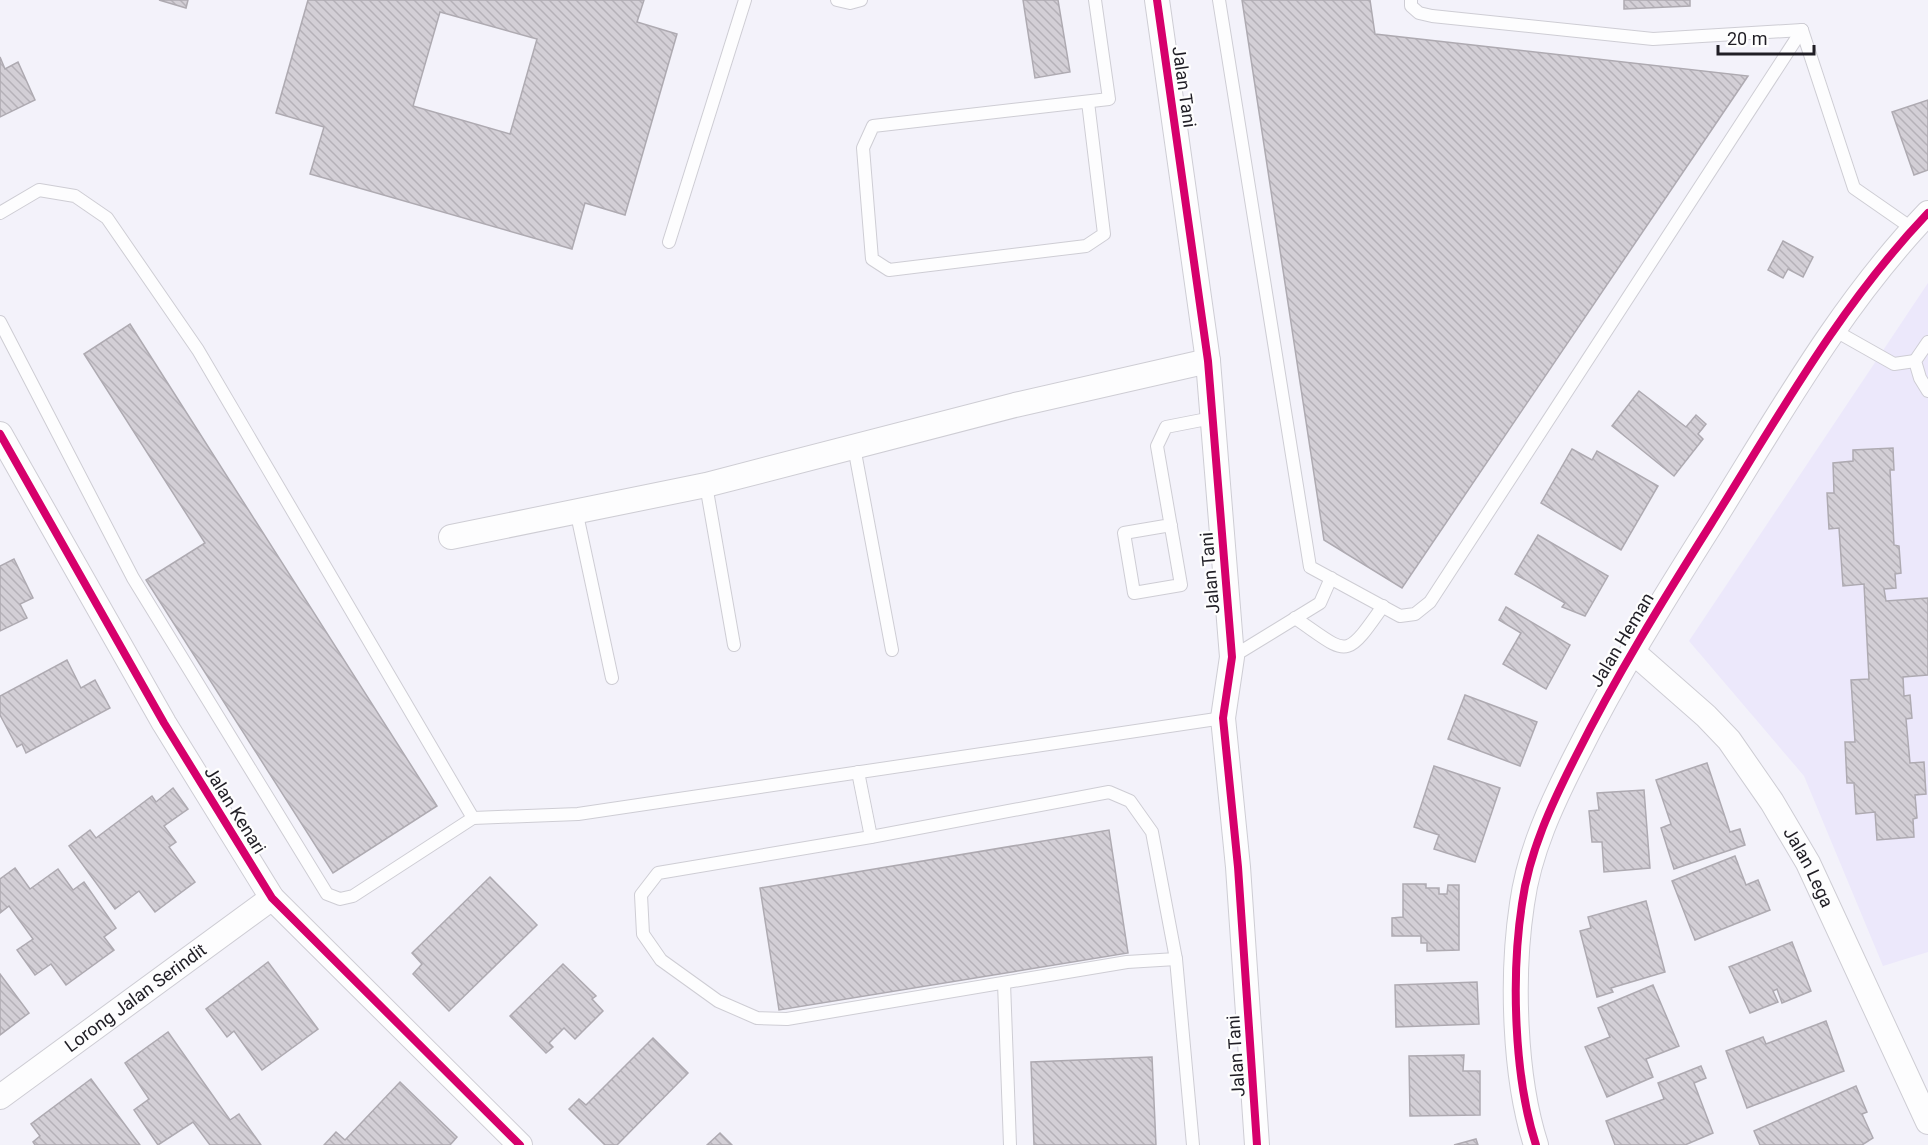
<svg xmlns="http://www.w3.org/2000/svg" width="1928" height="1145" viewBox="0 0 1928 1145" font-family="Roboto,sans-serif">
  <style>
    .built { fill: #ece8fb }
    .building { fill: url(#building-back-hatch); stroke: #aeaab1; stroke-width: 1.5; fill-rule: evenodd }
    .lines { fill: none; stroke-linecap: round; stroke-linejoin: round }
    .service-casing { stroke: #cecdd4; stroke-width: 14 }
    .minor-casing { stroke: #cecdd4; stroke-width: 26 }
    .service { stroke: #fdfdfe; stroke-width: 12 }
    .minor { stroke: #fdfdfe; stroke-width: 24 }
    .cycleway-casing { stroke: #fefefe; stroke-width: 11 }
    .cycleway { stroke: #d6006c; stroke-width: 8 }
    .labels { text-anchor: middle; stroke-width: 4.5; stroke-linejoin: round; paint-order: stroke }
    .street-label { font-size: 18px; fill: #201e25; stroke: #fefefe }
  </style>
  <defs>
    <pattern id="building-back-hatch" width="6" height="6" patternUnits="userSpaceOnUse" patternTransform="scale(1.5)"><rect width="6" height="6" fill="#d3cfd6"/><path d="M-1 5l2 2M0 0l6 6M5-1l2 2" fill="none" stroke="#b5b1b8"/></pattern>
  </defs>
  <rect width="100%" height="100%" fill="#f3f2fa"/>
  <polygon class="built" points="1928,283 1928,952 1883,966 1804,776 1689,641"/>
  <g class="building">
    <polygon points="159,0 188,0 186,8"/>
    <path d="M308 0H644L637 22 677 34 625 215 585 203 572 249 310 174 324 127 276 113ZM440 12 537 39 510 134 413 106Z"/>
    <polygon points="1023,0 1058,0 1070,72 1035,78"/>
    <polygon points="1242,0 1370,0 1375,34 1748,76 1402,588 1324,540"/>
    <polygon points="1624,0 1690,0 1690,6 1624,9"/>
    <polygon points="0,57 5,69 18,62 35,100 0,117"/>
    <polygon points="1928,100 1928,170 1914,175 1892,112"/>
    <polygon points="1783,241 1813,257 1803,277 1788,269 1783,278 1768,270"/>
    <polygon points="130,324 437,806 333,873 146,580 205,543 84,354"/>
    <polygon points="1639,391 1686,427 1696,415 1706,424 1698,434 1703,439 1674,476 1612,426"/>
    <polygon points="1893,448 1894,470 1890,470 1894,545 1899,546 1901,573 1895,574 1896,588 1884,589 1886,601 1928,598 1928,675 1903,677 1904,696 1910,695 1912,718 1906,719 1910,763 1924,762 1926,794 1915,795 1917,818 1913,819 1914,837 1877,840 1875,812 1856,814 1854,783 1847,783 1845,742 1855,742 1851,680 1869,679 1864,584 1843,586 1839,528 1829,529 1827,493 1834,493 1833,463 1853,461 1853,450"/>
    <polygon points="1572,449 1592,460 1597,451 1658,486 1621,550 1541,503"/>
    <polygon points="1538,535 1608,576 1585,616 1562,607 1565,603 1515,574"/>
    <polygon points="14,559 33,598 20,604 27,618 0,631 0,566"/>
    <polygon points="1506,607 1570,645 1546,689 1503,664 1521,633 1499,620"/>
    <polygon points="67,660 81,688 95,680 110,708 26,753 22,744 17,747 0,715 0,696"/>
    <polygon points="1465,695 1537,722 1520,766 1448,739"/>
    <polygon points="1707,763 1730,832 1740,829 1745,845 1674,869 1661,828 1671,824 1656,780"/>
    <polygon points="1434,766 1500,788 1475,862 1434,849 1439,835 1414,827"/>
    <polygon points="173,788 188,809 164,826 176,842 169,847 195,882 155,912 139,891 115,909 69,846 90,830 96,838 152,796 156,802"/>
    <polygon points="1644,790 1650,868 1604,872 1602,842 1592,842 1589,811 1599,810 1597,793"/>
    <polygon points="1109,830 1128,953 779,1010 760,888"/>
    <polygon points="1735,856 1746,885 1758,880 1770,910 1695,940 1672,881"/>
    <polygon points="15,868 30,889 58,869 73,890 84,882 116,928 104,937 114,950 66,985 51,964 35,975 17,950 33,939 9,906 0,913 0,879"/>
    <polygon points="490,877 537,925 449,1011 413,974 422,964 412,953"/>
    <polygon points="1403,884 1426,884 1426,888 1439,888 1439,894 1447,894 1448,885 1459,885 1459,950 1427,951 1427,943 1421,943 1421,936 1392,936 1392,918 1403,917"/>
    <polygon points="1646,901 1665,972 1611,988 1613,992 1597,997 1580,931 1591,928 1588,917"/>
    <polygon points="1792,942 1811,991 1782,1003 1777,989 1773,991 1778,1002 1750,1013 1729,967"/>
    <polygon points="268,962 318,1029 262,1070 234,1031 227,1037 206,1009"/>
    <polygon points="563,964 596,996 592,999 603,1011 575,1039 564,1028 549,1043 553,1047 546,1053 510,1016"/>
    <polygon points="0,974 29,1013 0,1035"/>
    <polygon points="1477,982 1479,1024 1396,1027 1395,985"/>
    <polygon points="1653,985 1679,1046 1646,1059 1653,1077 1607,1097 1585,1047 1610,1037 1598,1008"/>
    <polygon points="1826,1021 1844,1071 1747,1108 1726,1051 1763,1037 1766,1044"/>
    <polygon points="168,1032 230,1120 239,1114 261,1145 210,1145 193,1122 158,1145 134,1110 149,1099 125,1063"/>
    <polygon points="653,1038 688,1073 617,1145 605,1145 569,1109 579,1099 586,1105"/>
    <polygon points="1464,1055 1463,1071 1480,1071 1480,1115 1410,1116 1409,1056"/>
    <polygon points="1152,1057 1156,1145 1034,1145 1031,1062"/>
    <polygon points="1701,1066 1706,1078 1694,1083 1713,1133 1685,1145 1615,1145 1606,1121 1664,1099 1658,1083"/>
    <polygon points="91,1079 140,1145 35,1145 33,1142 40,1136 31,1124"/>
    <polygon points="400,1082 457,1137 450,1145 324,1145 336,1132 345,1140"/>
    <polygon points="1856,1086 1867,1112 1862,1114 1873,1138 1862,1145 1760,1145 1754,1131"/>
    <polygon points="720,1133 732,1145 707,1145"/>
    <polygon points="1476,1139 1478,1145 1454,1145"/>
  </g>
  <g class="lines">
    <defs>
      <g id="service">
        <polyline points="837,0 850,3 861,0"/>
        <polyline points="1219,0 1310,567 1400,616 1415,614 1430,602 1802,30"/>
        <polyline points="1411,0 1411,6 1419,13 1432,16 1653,39 1802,30"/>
        <polyline points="1802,30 1854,188 1913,229"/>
        <polyline points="1088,102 1104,234 1086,246 889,270 872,259 863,148 873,126 1109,99 1095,0"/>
        <polyline points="0,213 39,190 75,196 107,218 198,350 473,818"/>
        <polyline points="669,242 745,0"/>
        <polyline points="0,322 133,578 327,894 340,899 353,896 473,818 578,814 1223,718"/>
        <polyline points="1832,329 1894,364 1915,361"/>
        <polyline points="1928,342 1915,361 1920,378 1928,391"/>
        <polyline points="854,447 892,650"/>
        <polyline points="706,485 734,645"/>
        <polyline points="576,510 612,678"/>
        <polyline points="1171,525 1124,533 1134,593 1181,585 1157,446 1166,427 1212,418"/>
        <path d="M1295 618C1348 654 1344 662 1383 606"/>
        <polyline points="1232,657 1320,603 1331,578"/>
        <polyline points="858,772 871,837"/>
        <polygon points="1109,792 1130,801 1152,832 1176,959 1127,962 787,1019 757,1018 718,1001 661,960 643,934 641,895 658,873 871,837"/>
        <polyline points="1176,959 1193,1145"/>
        <polyline points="1004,983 1010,1145"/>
      </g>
      <g id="minor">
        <polyline points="1157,0 1208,361 1232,657 1223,718 1238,867 1257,1145"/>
        <polyline points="0,434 164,723 272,898 520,1145"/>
        <polyline points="451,537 706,485 1015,405 1208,361"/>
        <path id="s1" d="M1632 651 1706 716 1729 740 1772 802 1808 863 1928 1122"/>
        <path id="s2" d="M0 1097 272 898"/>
        <path d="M1536 1145C1514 1077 1511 976 1522 904 1529 852 1552 803 1576 756 1616 676 1663 600 1711 524 1778 417 1840 305 1928 213"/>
      </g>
    </defs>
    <use href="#service" class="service-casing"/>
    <use href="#minor" class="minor-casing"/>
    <use href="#service" class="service"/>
    <use href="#minor" class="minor"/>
    <defs>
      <g id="cycleway">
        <polyline points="1157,0 1208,361 1232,657 1223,718 1238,867 1257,1145"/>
        <polyline points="0,434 164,723 272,898 520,1145"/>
        <path d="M1536 1145C1514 1077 1511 976 1522 904 1529 852 1552 803 1576 756 1616 676 1663 600 1711 524 1778 417 1840 305 1928 213"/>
      </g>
    </defs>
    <use href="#cycleway" class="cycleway-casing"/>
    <use href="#cycleway" class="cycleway"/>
  </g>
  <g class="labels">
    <g class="street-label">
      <text transform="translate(1184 87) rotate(82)" y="6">Jalan Tani</text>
      <text transform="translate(1210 573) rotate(-95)" y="6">Jalan Tani</text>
      <text transform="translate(1622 640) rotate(-59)" y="6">Jalan Heman</text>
      <text transform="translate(235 810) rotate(58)" y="6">Jalan Kenari</text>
      <text dy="6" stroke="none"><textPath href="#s1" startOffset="282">Jalan Lega</textPath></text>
      <text dy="6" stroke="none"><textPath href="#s2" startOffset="168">Lorong Jalan Serindit</textPath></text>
      <text transform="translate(1236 1056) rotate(-94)" y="6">Jalan Tani</text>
    </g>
  </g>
  <path d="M1718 45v9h96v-9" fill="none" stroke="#201e25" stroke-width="3"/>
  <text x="1727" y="45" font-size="18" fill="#201e25" stroke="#fefefe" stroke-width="4.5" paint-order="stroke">20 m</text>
</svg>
